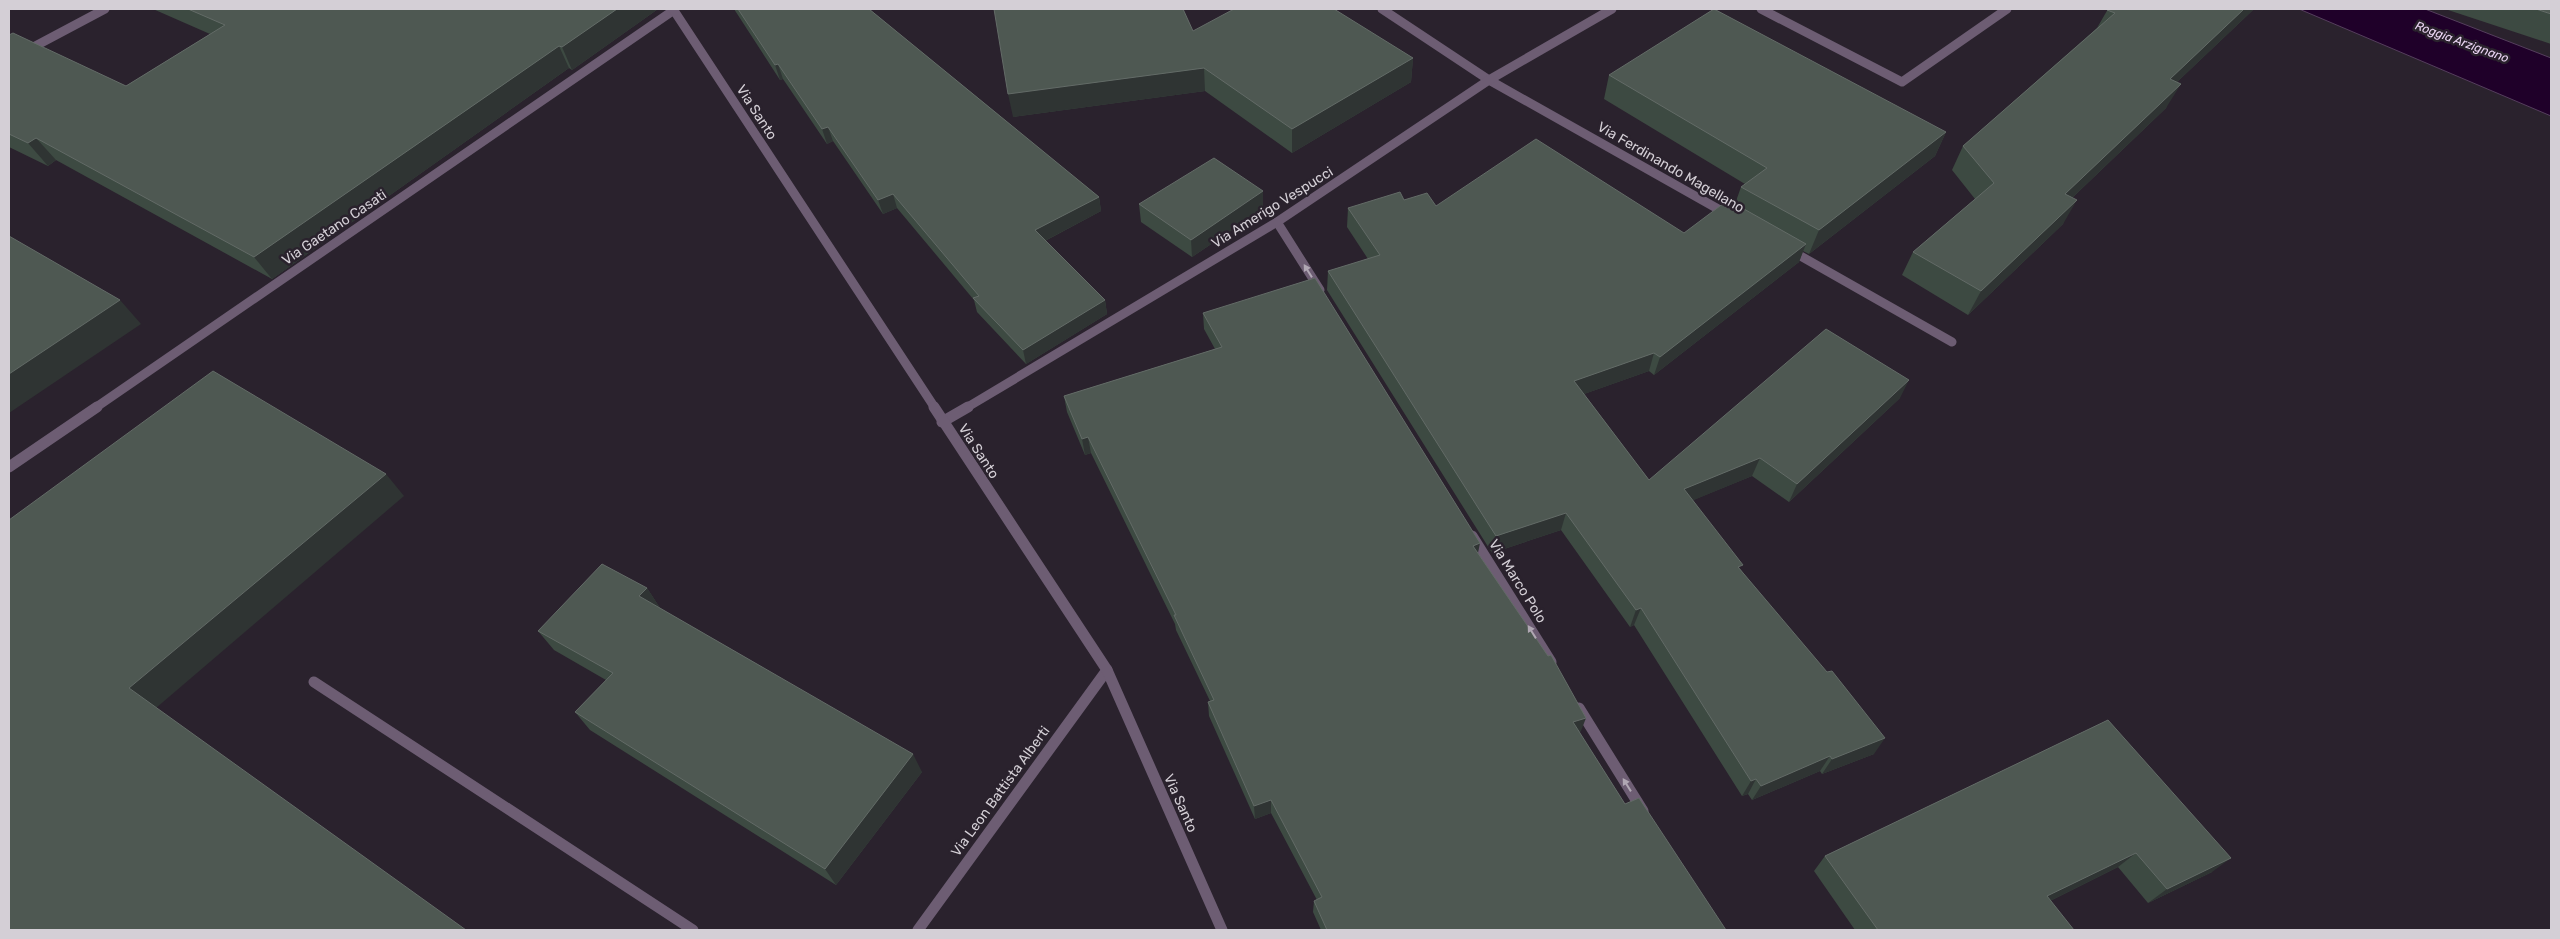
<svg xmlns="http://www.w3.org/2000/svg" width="2560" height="939" viewBox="0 0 2560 939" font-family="Rubik,sans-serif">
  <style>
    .water { fill: #1f0029; stroke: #553e5d }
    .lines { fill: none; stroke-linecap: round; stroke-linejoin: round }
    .service { stroke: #6d5d73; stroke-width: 11 }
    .minor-far1 { stroke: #6d5d73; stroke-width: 9 }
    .minor { stroke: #6d5d73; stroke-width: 11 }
    .tertiary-far1 { stroke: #6d5d73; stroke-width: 9 }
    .tertiary { stroke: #6d5d73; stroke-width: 11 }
    .wall { fill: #3d4a42 }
    .shaded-wall { fill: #2f3433 }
    .building { fill: #4e5852; stroke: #636b67 }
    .oneway { fill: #b0a7b3 }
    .labels { text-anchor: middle; stroke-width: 5; stroke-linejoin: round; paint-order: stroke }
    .far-water-label { font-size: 12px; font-style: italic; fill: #edd7f6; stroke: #2a222d }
    .street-label { font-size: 14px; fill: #d4cfd6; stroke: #2a222d }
  </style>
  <rect width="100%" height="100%" fill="#2a222d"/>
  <polygon class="water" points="2299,9 2425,9 2551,58 2551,116"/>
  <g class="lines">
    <polyline class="service" points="314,682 693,930"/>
    <g class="minor-far1">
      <polyline points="1382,9 1489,80 1727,214"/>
      <polyline points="1761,9 1902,82 2007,9"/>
      <polyline points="1277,222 1320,290"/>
      <polyline points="1790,250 1952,342"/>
      <polyline points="95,408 674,10"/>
      <polyline points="966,408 1277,222 1489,80 1612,9"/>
    </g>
    <g class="minor">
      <polyline points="942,422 968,407"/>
      <polyline points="9,467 97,407"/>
      <polyline points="1472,536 1551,662"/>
      <polyline points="1579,708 1643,811"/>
      <polyline points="918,930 1107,670"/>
    </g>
    <g class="tertiary-far1">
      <polyline points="673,9 935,408"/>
      <polyline points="9,60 105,9"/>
    </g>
    <polyline class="tertiary" points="934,407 1107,670 1222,930"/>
  </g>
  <g class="wall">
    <polygon points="153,9 658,9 572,70 569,68 272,279 56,160 48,166 9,147 9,35 126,86 210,34"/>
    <polygon points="734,9 869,9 1099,197 1101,211 1045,241 1105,300 1107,314 1026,364 977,312 974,300 897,208 883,214 833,141 827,144 783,79 780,80"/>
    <polygon points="2108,9 2254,9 2177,82 2166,108 2072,198 2063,224 1968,315 1902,275 1913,252 1975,199 1952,170 1963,146 2097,28"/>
    <polygon points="2445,9 2551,9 2551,44"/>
    <polygon points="1193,31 1413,58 1411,82 1292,153 1205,91 1013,117"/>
    <polygon points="1609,75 1946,132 1935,156 1809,254 1803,251 1799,262 1654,375 1649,371 1584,394 1649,480 1900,398 1789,502 1752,476 1693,500 1741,570 1874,754 1822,774 1820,771 1752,800 1748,794 1742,796 1634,625 1630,627 1561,530 1492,553 1327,290 1328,271 1368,259 1347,227 1348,208 1404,200 1436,206 1684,233 1735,204 1741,187 1745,184 1604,99"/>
    <polygon points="1139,204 1263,209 1192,257 1141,222"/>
    <polygon points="1203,313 1478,553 1581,731 1579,732 1625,804 1726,930 1321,930 1313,912 1314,901 1317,900 1271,813 1255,819 1209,716 1208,702 1210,701 1176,630 1175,624 1091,453 1085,455 1067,412 1064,396 1215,349 1204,329"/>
    <polygon points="647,588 660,608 922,772 836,885 590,730 575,712 606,680 554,650 538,631"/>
    <polygon points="2108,720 2212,872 2148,903 2118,867 2050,901 2074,930 1855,930 1814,871 1825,856"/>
  </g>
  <g class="shaded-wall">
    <polygon points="617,9 658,9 572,70 562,47"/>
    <polygon points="2244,9 2254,9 2155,103 2170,79"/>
    <polygon points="559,46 569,68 272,279 254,257"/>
    <polygon points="1413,58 1411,82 1292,153 1292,129"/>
    <polygon points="778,64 783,79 780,80 775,65"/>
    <polygon points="1204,68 1205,91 1013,117 1008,94"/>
    <polygon points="2181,84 2166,108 2051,218 2065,194"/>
    <polygon points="828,127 833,141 827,144 822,129"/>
    <polygon points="1946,132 1935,156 1809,254 1819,230"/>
    <polygon points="36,138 56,160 48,166 28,143"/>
    <polygon points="1263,191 1263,209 1192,257 1191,240"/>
    <polygon points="893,194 897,208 883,214 878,200"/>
    <polygon points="1099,197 1101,211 1037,245 1035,230"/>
    <polygon points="2077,200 2063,224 1968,315 1981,291"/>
    <polygon points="1806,244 1799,262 1654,375 1660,357"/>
    <polygon points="120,300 141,324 9,413 9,374"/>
    <polygon points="1105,300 1107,314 1026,364 1023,350"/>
    <polygon points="1654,353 1649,371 1570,399 1574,381"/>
    <polygon points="1909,380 1900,398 1789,502 1797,484"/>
    <polygon points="1088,437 1091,453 1085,455 1082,439"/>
    <polygon points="1760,458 1752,476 1677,507 1684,489"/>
    <polygon points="386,474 404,496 156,708 129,688"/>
    <polygon points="1566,513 1561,530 1492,553 1496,536"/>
    <polygon points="1480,543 1477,558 1473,546"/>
    <polygon points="647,588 660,608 652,616 639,596"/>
    <polygon points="1641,608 1634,625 1630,627 1636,610"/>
    <polygon points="1586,718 1581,731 1568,736 1573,722"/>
    <polygon points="1885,738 1874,754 1822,774 1832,759"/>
    <polygon points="913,754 922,772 836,885 825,869"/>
    <polygon points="1830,756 1820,771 1752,800 1761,786"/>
    <polygon points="1756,779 1748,794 1742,796 1751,781"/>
    <polygon points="1271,800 1271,813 1255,819 1254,806"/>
    <polygon points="2136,853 2118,867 2030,911 2047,896"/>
    <polygon points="2231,858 2212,872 2148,903 2167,889"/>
  </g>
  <g class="building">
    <polygon points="188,9 617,9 562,47 559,46 254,257 36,138 28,143 9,134 9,35 13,33 126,86 225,25"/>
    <polygon points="738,9 869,9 1099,197 1035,230 1105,300 1023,350 973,298 979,296 893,194 878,200 828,127 822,129 778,64 775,65"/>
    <polygon points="994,9 1183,9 1193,31 1234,9 1334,9 1413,58 1292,129 1204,68 1008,94"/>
    <polygon points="1714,9 1946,132 1819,230 1741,187 1767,168 1609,75"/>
    <polygon points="2108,9 2244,9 2170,79 2181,84 2065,194 2077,200 1981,291 1913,252 1994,183 1963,146 2115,13 2107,10"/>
    <polygon points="2536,9 2551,9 2551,14"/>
    <polygon points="1536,139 1684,233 1728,200 1806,244 1660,357 1654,353 1574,381 1649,480 1826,329 1909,380 1797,484 1760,458 1684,489 1743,565 1738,567 1827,672 1832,671 1885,738 1832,759 1830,756 1761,786 1756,779 1751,781 1641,608 1636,610 1566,513 1496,536 1328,271 1380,255 1348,208 1400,192 1404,200 1427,193 1436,206"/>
    <polygon points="1214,158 1263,191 1191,240 1139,204"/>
    <polygon points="9,236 120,300 9,374"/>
    <polygon points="1315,278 1480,543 1473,546 1548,656 1551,655 1586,718 1573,722 1625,804 1639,798 1726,930 1327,930 1314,901 1322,897 1271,800 1254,806 1208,702 1214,700 1174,615 1176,615 1088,437 1082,439 1064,396 1222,347 1203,313"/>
    <polygon points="213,371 386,474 129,688 466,930 9,930 9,520"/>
    <polygon points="602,564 647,588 639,596 913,754 825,869 575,712 613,673 538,631"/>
    <polygon points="2108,720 2231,858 2167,889 2136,853 2047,896 2074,930 1878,930 1825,856"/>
  </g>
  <defs><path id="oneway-solid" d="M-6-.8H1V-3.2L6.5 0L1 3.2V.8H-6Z" transform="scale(1.25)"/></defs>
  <g class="oneway">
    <use href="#oneway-solid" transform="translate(1308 271) rotate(-122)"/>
    <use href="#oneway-solid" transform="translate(1532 632) rotate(-122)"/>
    <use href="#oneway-solid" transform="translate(1627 785) rotate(-122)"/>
  </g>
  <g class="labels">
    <g class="far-water-label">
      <text transform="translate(2462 42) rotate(20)" y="4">Roggia Arzignano</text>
    </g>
    <g class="street-label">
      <text transform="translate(757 112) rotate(57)" y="5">Via Santo</text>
      <text transform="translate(1671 167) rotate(30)" y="5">Via Ferdinando Magellano</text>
      <text transform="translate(1272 207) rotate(-32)" y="5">Via Amerigo Vespucci</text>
      <text transform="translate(334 227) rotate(-34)" y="5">Via Gaetano Casati</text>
      <text transform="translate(979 451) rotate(57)" y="5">Via Santo</text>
      <text transform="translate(1518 581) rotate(58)" y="5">Via Marco Polo</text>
      <text transform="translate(1000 791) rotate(-54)" y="5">Via Leon Battista Alberti</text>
      <text transform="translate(1181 803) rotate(66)" y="5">Via Santo</text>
    </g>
  </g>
  <rect width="2560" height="939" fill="none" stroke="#d4cfd6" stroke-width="20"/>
</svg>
